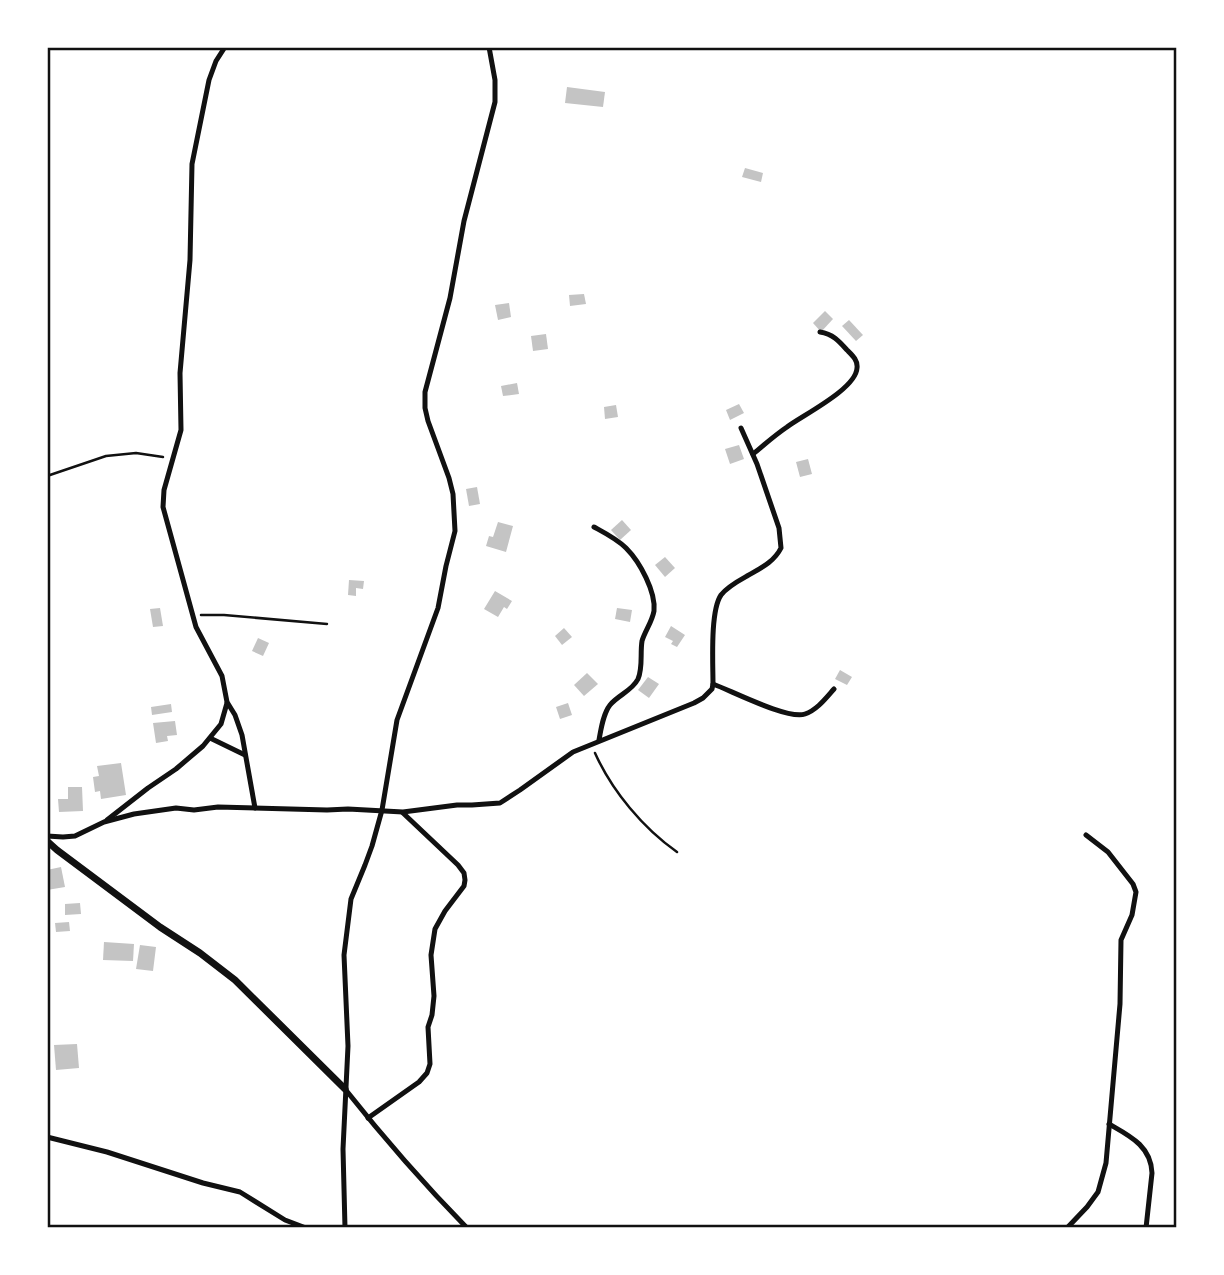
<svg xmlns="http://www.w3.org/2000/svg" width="1224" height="1275" viewBox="0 0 1224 1275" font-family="'Golos Text',sans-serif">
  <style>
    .building { fill: #c4c4c4 }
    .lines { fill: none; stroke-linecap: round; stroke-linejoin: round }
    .path { stroke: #111; stroke-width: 2.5 }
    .minor { stroke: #111; stroke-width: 5 }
    .tertiary { stroke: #111; stroke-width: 7 }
    .neatline { fill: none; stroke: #111; stroke-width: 2.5 }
  </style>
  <rect width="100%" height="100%" fill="#fff"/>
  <g class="building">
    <polygon points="567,87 605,92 603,107 565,103"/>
    <polygon points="745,168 763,173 761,182 742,177"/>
    <polygon points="584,294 586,304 570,306 569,295"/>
    <polygon points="509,303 511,317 498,320 495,305"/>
    <polygon points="825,311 833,319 821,332 813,323"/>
    <polygon points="849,320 863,335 856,341 842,326"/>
    <polygon points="546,334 548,349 533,351 531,336"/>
    <polygon points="517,383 519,394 503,396 501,386"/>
    <polygon points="739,404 744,413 730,420 726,410"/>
    <polygon points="616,405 618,417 605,419 604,407"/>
    <polygon points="739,445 744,459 730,464 725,449"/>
    <polygon points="808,459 812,474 800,477 796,462"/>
    <polygon points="477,487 480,504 469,506 466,489"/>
    <polygon points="622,520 631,530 620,540 611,530"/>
    <polygon points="498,522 513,526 506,552 486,546 489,536 493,537"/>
    <polygon points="665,557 675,568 665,577 655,565"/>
    <polygon points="349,580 364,581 363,589 356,588 356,596 348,595"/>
    <polygon points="495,591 512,601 507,609 504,607 498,617 484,609"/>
    <polygon points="160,608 163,626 153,627 150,609"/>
    <polygon points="617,608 632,610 630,622 615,619"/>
    <polygon points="671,626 685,635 677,647 671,644 673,641 665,637"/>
    <polygon points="564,628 572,637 562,645 555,636"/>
    <polygon points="258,638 269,643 263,656 252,651"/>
    <polygon points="840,670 852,677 847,685 835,679"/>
    <polygon points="587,673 598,684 584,696 574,685"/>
    <polygon points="648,677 659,684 649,698 638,690"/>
    <polygon points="568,703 572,715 560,719 556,707"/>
    <polygon points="171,704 172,712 152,715 151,707"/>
    <polygon points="175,721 177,735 167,736 168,741 156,743 153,723"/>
    <polygon points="121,763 126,795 101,799 100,791 95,792 93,777 99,776 97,766"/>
    <polygon points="68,787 82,787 83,811 59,812 58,799 68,799"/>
    <polygon points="61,867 65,887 47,890 47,870"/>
    <polygon points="80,903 81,914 65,915 65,904"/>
    <polygon points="69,922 70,931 56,932 55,923"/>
    <polygon points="104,942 134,944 133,961 103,960"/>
    <polygon points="140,945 156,947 153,971 136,969"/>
    <polygon points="77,1044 79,1068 56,1070 54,1045"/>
  </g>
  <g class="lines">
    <g class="path">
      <polyline points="47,476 106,456 136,453 163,457"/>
      <polyline points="201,615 224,615 327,624"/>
      <path d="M595 753C612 791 643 828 677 852"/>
    </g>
    <g class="minor">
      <polyline points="225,47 216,61 209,80 192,164 190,260 180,373 181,430 164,490 163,507 196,627 222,676 227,702 235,715 242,735 255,808"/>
      <path d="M753 454C764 445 775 435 787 427 803 415 856 389 857 368 858 360 852 355 847 350 839 341 833 334 820 332"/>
      <path d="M594 527C605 533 617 539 626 548 640 562 656 592 654 611 652 622 645 631 642 641 640 653 643 668 638 679 632 691 618 695 610 705 603 714 601 729 599 740"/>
      <path d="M713 684C732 691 788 720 805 714 817 710 826 698 834 689"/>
      <polyline points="210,738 245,755"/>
      <polyline points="107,820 148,788 176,769 203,746 221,724 227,703"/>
      <path d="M47 836 63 837 75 836 104 822 134 814 176 808 194 810 218 807 327 810 348 809 403 812 457 805H472L500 803 520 790 573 752 694 703 703 698 712 689 713 684C713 663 710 611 721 595 727 587 738 581 747 576 761 568 774 562 781 548L779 528 757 464 741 428"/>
      <path d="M345 1089C383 1137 424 1184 467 1228"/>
      <polyline points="368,1118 419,1082 427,1073 430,1064 428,1027 432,1015 434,996 431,955 435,929 445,911 464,886 465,880 464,873 458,865 403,813"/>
      <path d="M1109 1124C1130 1136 1151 1146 1152 1173L1146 1228"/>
      <polyline points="47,1137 107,1152 203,1183 240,1192 285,1220 306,1228"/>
      <polyline points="345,1228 343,1149 348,1046 344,955 351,899 365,865 372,846 382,810 397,720 438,608 446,566 455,531 453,494 449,478 428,421 425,408 425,392 450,298 464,221 495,102 495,80 489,47"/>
      <polyline points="1067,1228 1087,1207 1098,1192 1106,1163 1120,1004 1121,940 1132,915 1136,892 1133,884 1108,852 1086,835"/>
    </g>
    <polyline class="tertiary" points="47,841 57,850 160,927 200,953 235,980 345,1089"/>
  </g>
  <rect width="1224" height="1275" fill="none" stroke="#ffffff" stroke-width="98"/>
  <rect x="49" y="49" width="1126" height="1177" class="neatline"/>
</svg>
